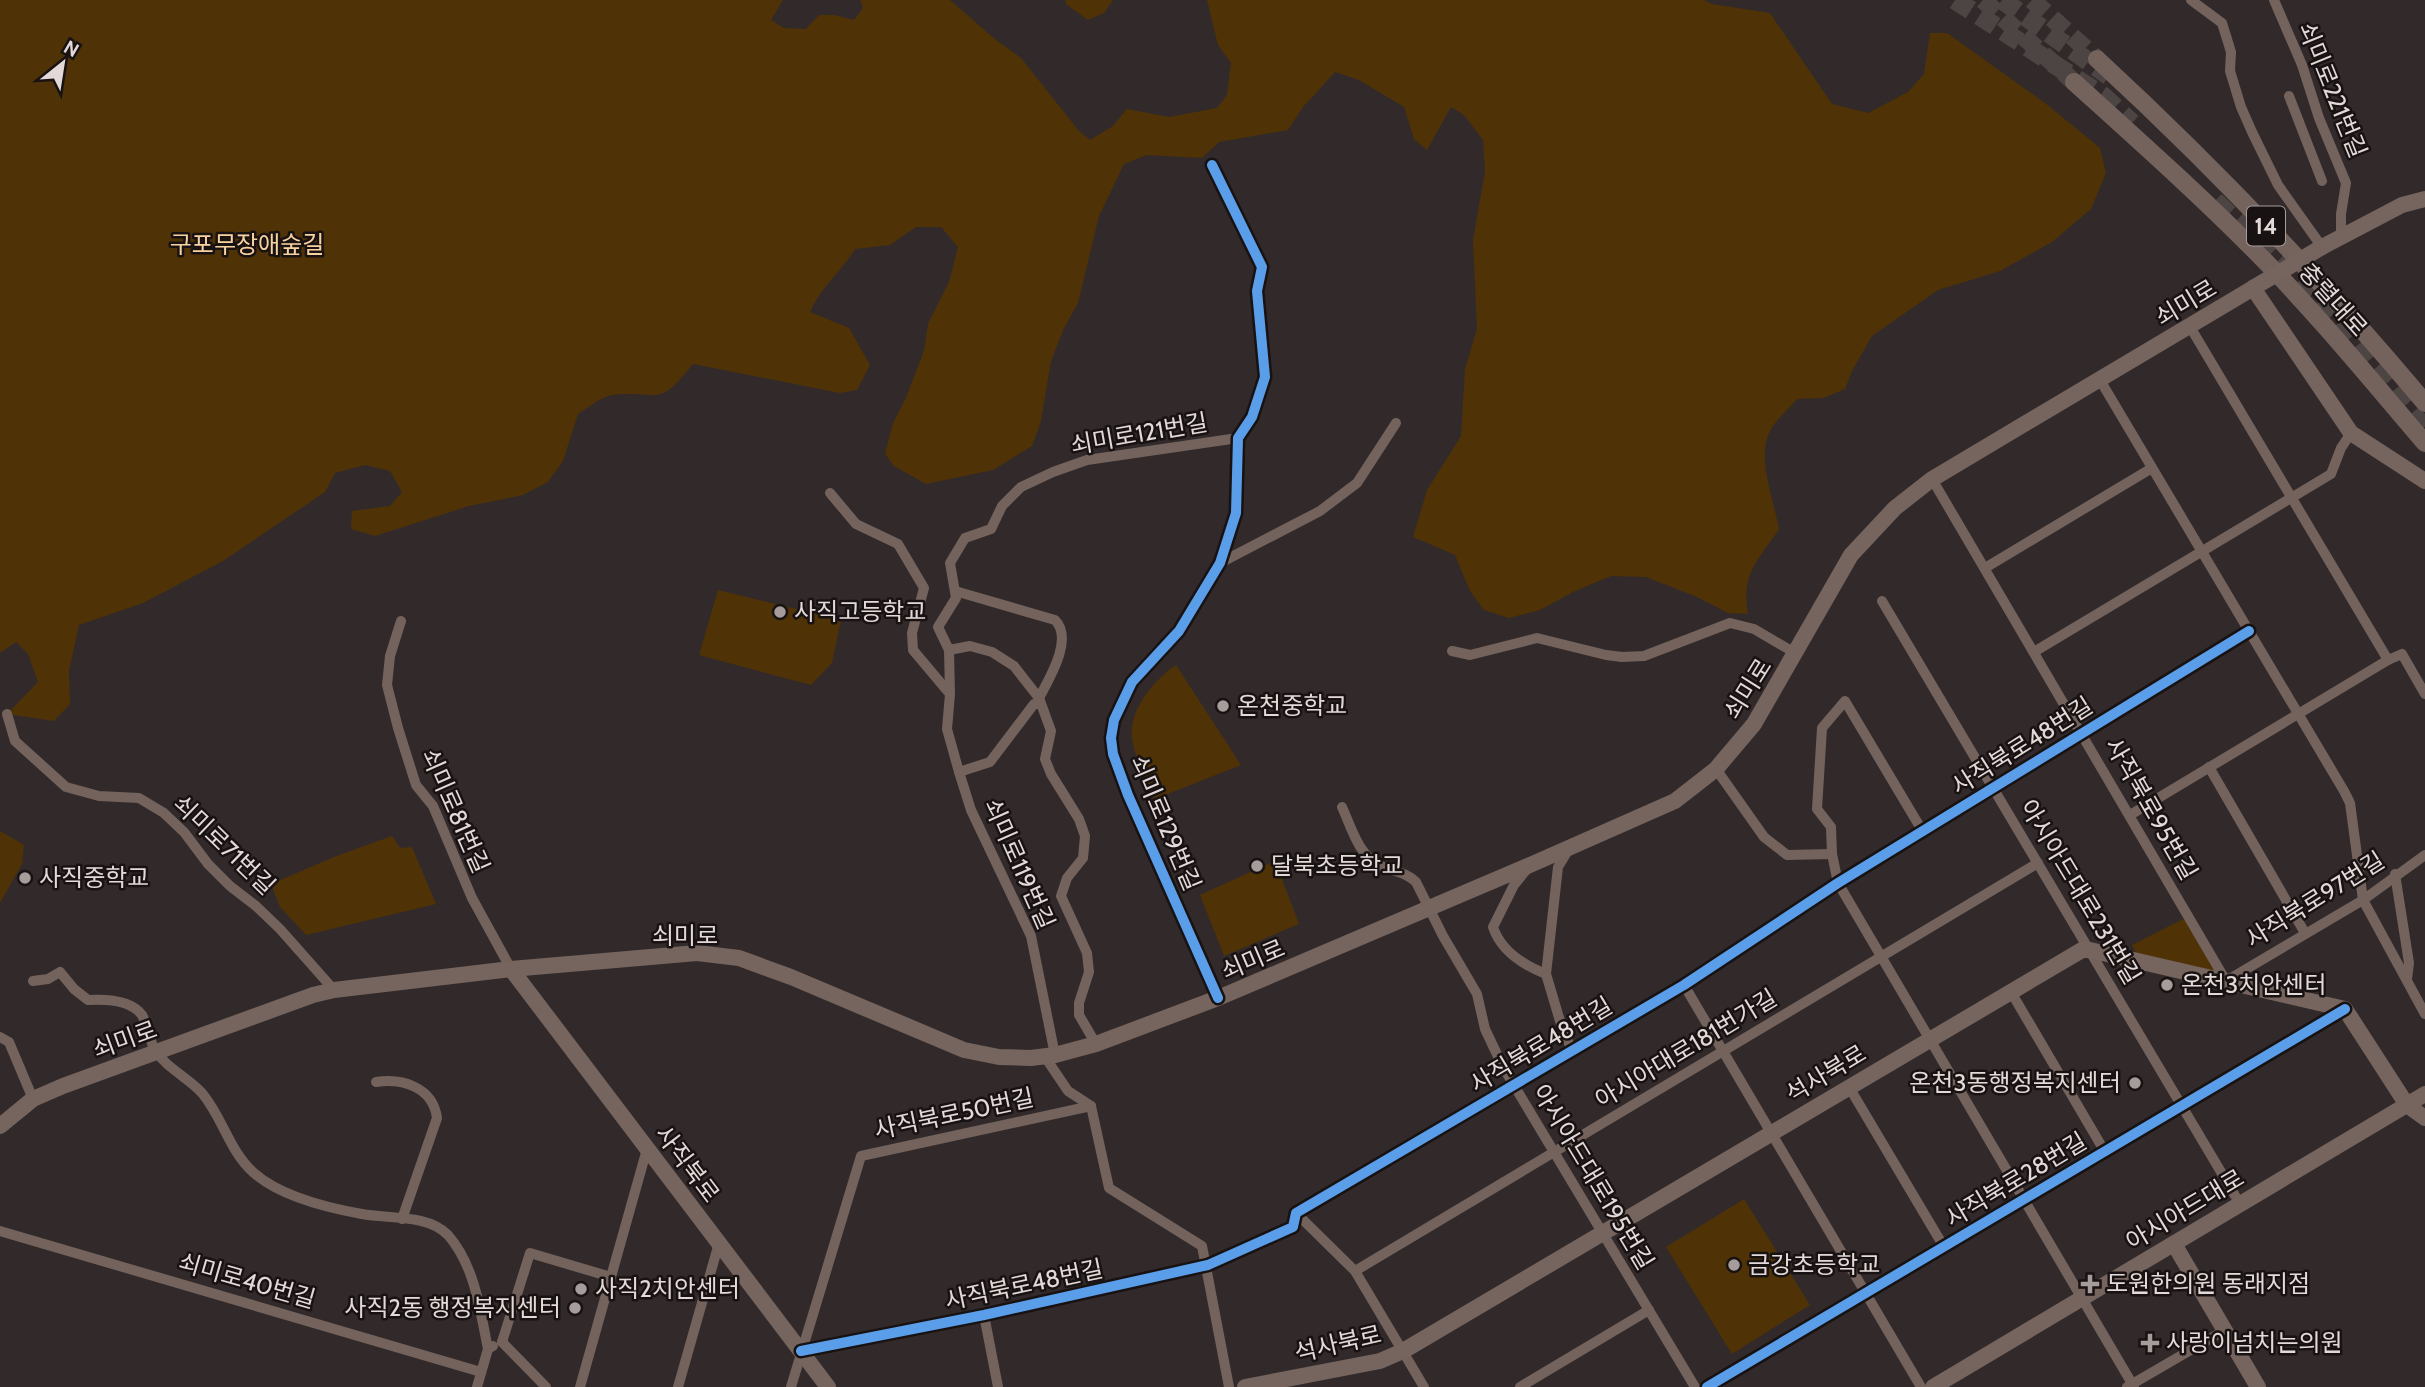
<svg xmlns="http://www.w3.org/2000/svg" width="2425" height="1387" viewBox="0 0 2425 1387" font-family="Cabin,'Noto Sans KR',sans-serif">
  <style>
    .green { fill: #4f3206 }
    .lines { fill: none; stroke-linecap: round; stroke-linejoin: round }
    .primary-tunnel { stroke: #4d4444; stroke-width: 18; stroke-dasharray: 18 9; stroke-linecap: butt }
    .highway-tunnel { stroke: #4d4444; stroke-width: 19; stroke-dasharray: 19 10; stroke-linecap: butt }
    .street { stroke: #73635c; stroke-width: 10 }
    .secondary { stroke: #76655e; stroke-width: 16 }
    .primary { stroke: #74625c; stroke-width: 18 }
    .secondary-bridge { stroke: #76655e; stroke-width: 16 }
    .cycleway-casing { stroke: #181212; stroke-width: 15 }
    .cycleway { stroke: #5a9eea; stroke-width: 10 }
    .poi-dot { fill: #a59c9b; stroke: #181212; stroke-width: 2.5 }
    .labels { text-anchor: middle; stroke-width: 5; stroke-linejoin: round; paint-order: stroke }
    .shield { fill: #181212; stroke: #a69d9d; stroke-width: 2 }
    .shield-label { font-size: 23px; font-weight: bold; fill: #e3d9d8 }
    .street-label { font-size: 24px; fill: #e3d9d8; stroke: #181212 }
    .park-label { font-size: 24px; fill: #f8d1a0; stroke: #181212 }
    .poi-label { font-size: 24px; fill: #e3d9d8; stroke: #181212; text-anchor: start }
  </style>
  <rect width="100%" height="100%" fill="#322a2a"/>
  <g class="green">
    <path d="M0 0H783L771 20 784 28 806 29 819 15H834L854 20 863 8 860 0H950L996 40 1021 58 1079 131 1090 140 1113 126 1127 109 1169 117 1217 108 1227 95 1231 63 1218 45 1207 0H1704L1712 4 1770 13 1832 104 1868 113 1908 92 1924 74 1930 33H1947L2045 103 2100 148 2106 173 2091 209 2052 242 2000 271 1938 290 1872 336 1852 371 1845 389 1823 398 1797 399C1788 410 1775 420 1769 433 1757 459 1774 501 1779 529 1758 561 1741 573 1748 614L1728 613 1697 597 1646 577 1611 576 1573 592 1540 610 1509 618 1484 610 1470 591 1455 555 1413 537 1427 490 1461 436 1465 369 1477 329 1473 240 1485 172 1483 140 1464 115 1451 107 1427 150 1414 139 1404 107 1359 80 1335 72 1303 107 1288 130 1219 142 1202 158 1147 155 1124 164 1099 216 1078 303 1064 328 1051 361 1041 421 1032 446 993 470 926 484 894 466 885 454 893 423 905 400 924 351 928 324 949 282 958 247 941 227H916L890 245 855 249C841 272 820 288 810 312L849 328 870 365 857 390 840 393 693 364C656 410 661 390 612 395 601 397 587 408 578 414L563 461 548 482 523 495 469 506 375 536 351 529 352 511 390 506 402 492 390 471 365 465 335 473 325 492 223 561 143 603 79 625 69 671 70 704 54 721 7 714 38 682 28 654 16 642 0 653Z"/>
    <polygon points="1066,0 1113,0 1104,13 1088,20 1066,4"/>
    <polygon points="718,590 841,620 832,663 811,685 699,655"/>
    <path d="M1176 665 1241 765 1155 799C1147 780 1134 758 1132 737 1129 709 1155 679 1176 665Z"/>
    <polygon points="0,831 24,845 22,864 0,903"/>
    <polygon points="392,836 400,848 412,847 436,904 306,935 280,907 271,884 334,857"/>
    <polygon points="1275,861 1299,924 1224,956 1200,895"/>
    <polygon points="2185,918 2218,972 2137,955 2132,945"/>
    <polygon points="1744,1199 1810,1305 1732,1354 1666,1247"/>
  </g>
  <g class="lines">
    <g class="primary-tunnel">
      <polyline points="1983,0 2074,82"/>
      <polyline points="2032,0 2097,59"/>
    </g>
    <g class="highway-tunnel">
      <polyline points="1955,0 2103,96 2132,123"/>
      <polyline points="2002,0 2109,76"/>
      <polyline points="2215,201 2304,283 2425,429"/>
    </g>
    <g class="street">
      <polyline points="2191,0 2222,23 2231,52 2230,71 2241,107 2252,132 2278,185 2322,247"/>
      <polyline points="2274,0 2302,65 2319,118 2346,183 2341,214 2341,238"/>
      <polyline points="2289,96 2322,181"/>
      <polyline points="1212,165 1262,267 1257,291 1265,377 1252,417 1238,438 1236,513 1220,563 1179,631 1132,682 1114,720 1111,738 1113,754 1128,795 1218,998"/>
      <polyline points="2189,325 2388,660"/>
      <polyline points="2100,380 2344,791 2350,803 2363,900 2425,1014"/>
      <polyline points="1932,479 2226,981 2363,900 2425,855"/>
      <polyline points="830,493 856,524 898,544 924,588 912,633 913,650 950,694 947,729 959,772 971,810 1031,936 1055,1055"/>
      <polyline points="1220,563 1320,511 1357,483 1396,423"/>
      <polyline points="1985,568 2152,468"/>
      <path d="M955 591 1055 620C1074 639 1049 679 1039 698"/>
      <polyline points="1882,601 2240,1204"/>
      <polyline points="401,621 390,656 387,685 398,728 416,785 433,806 472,898 511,969"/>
      <polyline points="949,650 970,646 992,652 1014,666 1039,698 1051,731 1045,759 1051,774 1079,819 1085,836 1083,858 1067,878 1061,896 1087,953 1089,972 1079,1003 1079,1015 1096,1044"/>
      <polyline points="1452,651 1470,655 1537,638 1606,655 1622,657 1644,656 1730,623 1754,629 1795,653"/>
      <polyline points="2034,652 2331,474 2341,448 2351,433"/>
      <polyline points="950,694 949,650 938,627 956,598 950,563 965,538 991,529 1002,506 1021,487 1053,472 1087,460 1238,438"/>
      <polyline points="7,714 15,741 66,787 99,796 139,798 164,813 184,832 208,864 230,886 256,906 280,929 334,990"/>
      <polyline points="2209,767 2305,933"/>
      <polyline points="1716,769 1764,837 1787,855 1832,854"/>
      <polyline points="959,772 990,762 1034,704 1040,704"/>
      <path d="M1342 807C1352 829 1358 855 1381 866 1394 872 1406 872 1416 882L1443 936 1477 994 1485 1029 1503 1067 1695 1387"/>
      <polyline points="2130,815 2388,660 2402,654 2425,694"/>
      <polyline points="1923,832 1845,701 1822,728 1817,809 1831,827 1832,854 1838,883 2134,1387"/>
      <polyline points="1569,849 1558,867 1546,974 1560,1021 1572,1051"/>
      <path d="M1527 869 1514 885 1493 927C1501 951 1523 965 1546 974"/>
      <polyline points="2395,874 2409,963 2407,979"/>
      <path d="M33 981 48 979 60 972 74 989 88 1000C105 999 131 1000 142 1015 148 1026 149 1040 155 1050 166 1068 189 1078 202 1093 223 1118 229 1151 254 1173 280 1196 328 1208 362 1214 389 1219 428 1214 448 1235 475 1266 480 1310 488 1349"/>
      <polyline points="1684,985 1921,1387"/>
      <polyline points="2011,992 2105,1152"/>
      <polyline points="0,1037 9,1042 33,1099"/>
      <polyline points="1045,1057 1068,1091 1091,1106 1109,1188 1202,1246 1229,1387"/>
      <path d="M376 1082C402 1078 433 1087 437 1118L402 1219"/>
      <polyline points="1849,1087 1944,1247"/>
      <polyline points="1296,1213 1355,1271 1424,1387"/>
      <polyline points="0,1231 481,1372"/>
      <polyline points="1355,1271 2038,863"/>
      <polyline points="984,1315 998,1387"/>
      <polyline points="502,1342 530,1253 611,1277"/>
      <polyline points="502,1342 546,1387"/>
      <polyline points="801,1351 984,1315 1208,1265 1293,1227 1296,1213 1684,985 1838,883 2249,631"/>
      <polyline points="477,1387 488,1349 493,1346"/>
      <polyline points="580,1387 647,1149"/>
      <polyline points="678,1387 719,1243"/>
      <polyline points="791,1387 861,1156 1091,1106"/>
      <polyline points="1520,1387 1649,1310"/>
      <polyline points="1707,1387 2345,1009"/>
      <polyline points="2127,1387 2225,1330"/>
    </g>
    <g class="secondary">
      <polyline points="2322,247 2402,205 2425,199"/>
      <polyline points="511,969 828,1387"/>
      <polyline points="0,1126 33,1099 63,1086 313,995 334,990 511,969 697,953 739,958 791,977 964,1050 999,1057 1031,1058 1055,1055 1096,1044 1218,998 1530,865 1675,801 1716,769 1754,724 1851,555 1895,508 1932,479 2253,288 2351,433 2425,481"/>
      <polyline points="2174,1244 2258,1387"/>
      <polyline points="1245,1387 1380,1361 1403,1351 2082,950 2090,950 2345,1009 2407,1105 2425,1118"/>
      <polyline points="1933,1387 2425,1094"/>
    </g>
    <g class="primary">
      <path d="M2097 59C2213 166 2323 281 2425 403"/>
      <path d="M2074 82C2137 139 2200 195 2260 256 2318 315 2371 380 2425 443"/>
    </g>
    <polyline class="secondary-bridge" points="2253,288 2322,247"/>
    <defs>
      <g id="cycleway">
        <polyline points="1212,165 1262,267 1257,291 1265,377 1252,417 1238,438 1236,513 1220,563 1179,631 1132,682 1114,720 1111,738 1113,754 1128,795 1218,998"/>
        <polyline points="801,1351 984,1315 1208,1265 1293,1227 1296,1213 1684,985 1838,883 2249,631"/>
        <polyline points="1707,1387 2345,1009"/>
      </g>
    </defs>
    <use href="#cycleway" class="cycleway-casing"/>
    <use href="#cycleway" class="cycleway"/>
  </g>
  <g class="poi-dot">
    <circle cx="780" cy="612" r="7"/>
    <circle cx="1223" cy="706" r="7"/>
    <circle cx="1257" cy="866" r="7"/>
    <circle cx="25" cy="878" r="7"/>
    <circle cx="2167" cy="985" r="7"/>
    <circle cx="2135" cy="1083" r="7"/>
    <circle cx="1734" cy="1265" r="7"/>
    <path d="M2086.5 1273.5h7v7h7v7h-7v7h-7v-7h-7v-7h7z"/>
    <circle cx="581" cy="1289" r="7"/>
    <circle cx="575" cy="1308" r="7"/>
    <path d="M2146.5 1332.5h7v7h7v7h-7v7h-7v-7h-7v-7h7z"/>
  </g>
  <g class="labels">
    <rect class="shield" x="2247" y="206.5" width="38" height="39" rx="5"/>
    <g class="shield-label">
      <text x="2266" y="234">14</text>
    </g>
    <g class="street-label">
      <text transform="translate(2332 90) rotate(68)" y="8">쇠미로221번길</text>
      <text transform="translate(2333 300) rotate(48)" y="8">충렬대로</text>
      <text transform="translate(2186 303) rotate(-31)" y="8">쇠미로</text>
      <text transform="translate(1139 434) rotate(-10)" y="8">쇠미로121번길</text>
      <text transform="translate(1748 689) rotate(-58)" y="8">쇠미로</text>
      <text transform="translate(2022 746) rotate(-32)" y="8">사직북로48번길</text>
      <text transform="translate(2151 809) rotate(60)" y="8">사직북로95번길</text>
      <text transform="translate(455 811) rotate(66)" y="8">쇠미로81번길</text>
      <text transform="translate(1165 823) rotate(67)" y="8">쇠미로129번길</text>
      <text transform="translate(224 845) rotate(44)" y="8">쇠미로71번길</text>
      <text transform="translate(1019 864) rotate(66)" y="8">쇠미로119번길</text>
      <text transform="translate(2080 892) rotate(59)" y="8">아시아드대로231번길</text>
      <text transform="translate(2315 900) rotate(-32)" y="8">사직북로97번길</text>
      <text x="685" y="944">쇠미로</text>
      <text transform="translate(1253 960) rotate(-23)" y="8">쇠미로</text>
      <text transform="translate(125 1040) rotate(-20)" y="8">쇠미로</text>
      <text transform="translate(1541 1045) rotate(-31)" y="8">사직북로48번길</text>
      <text transform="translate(1686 1049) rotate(-31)" y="8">아시아대로181번가길</text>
      <text transform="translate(1826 1074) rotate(-31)" y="8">석사북로</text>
      <text transform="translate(954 1114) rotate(-12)" y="8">사직북로50번길</text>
      <text transform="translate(687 1164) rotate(53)" y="8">사직북로</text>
      <text transform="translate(1593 1177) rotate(59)" y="8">아시아드대로195번길</text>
      <text transform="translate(2016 1180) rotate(-31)" y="8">사직북로28번길</text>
      <text transform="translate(2185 1210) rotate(-31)" y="8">아시아드대로</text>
      <text transform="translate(247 1281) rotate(16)" y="8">쇠미로40번길</text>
      <text transform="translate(1024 1285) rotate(-12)" y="8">사직북로48번길</text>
      <text transform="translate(1338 1344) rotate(-13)" y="8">석사북로</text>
    </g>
    <g class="park-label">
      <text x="247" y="253">구포무장애숲길</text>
    </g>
    <g class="poi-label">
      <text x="794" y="620">사직고등학교</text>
      <text x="1237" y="714">온천중학교</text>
      <text x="1271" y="874">달북초등학교</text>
      <text x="39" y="886">사직중학교</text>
      <text x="2181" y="993">온천3치안센터</text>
      <text x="2121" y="1091" text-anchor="end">온천3동행정복지센터</text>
      <text x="1748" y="1273">금강초등학교</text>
      <text x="2106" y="1292">도원한의원 동래지점</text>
      <text x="595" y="1297">사직2치안센터</text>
      <text x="561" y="1316" text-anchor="end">사직2동 행정복지센터</text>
      <text x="2166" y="1351">사랑이넘치는의원</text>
    </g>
  </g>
  <g transform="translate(63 63) rotate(30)" stroke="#181212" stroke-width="5" paint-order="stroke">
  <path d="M0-5L12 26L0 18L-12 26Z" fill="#e3d9d8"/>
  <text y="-10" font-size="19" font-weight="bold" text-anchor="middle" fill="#e3d9d8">N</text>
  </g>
</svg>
